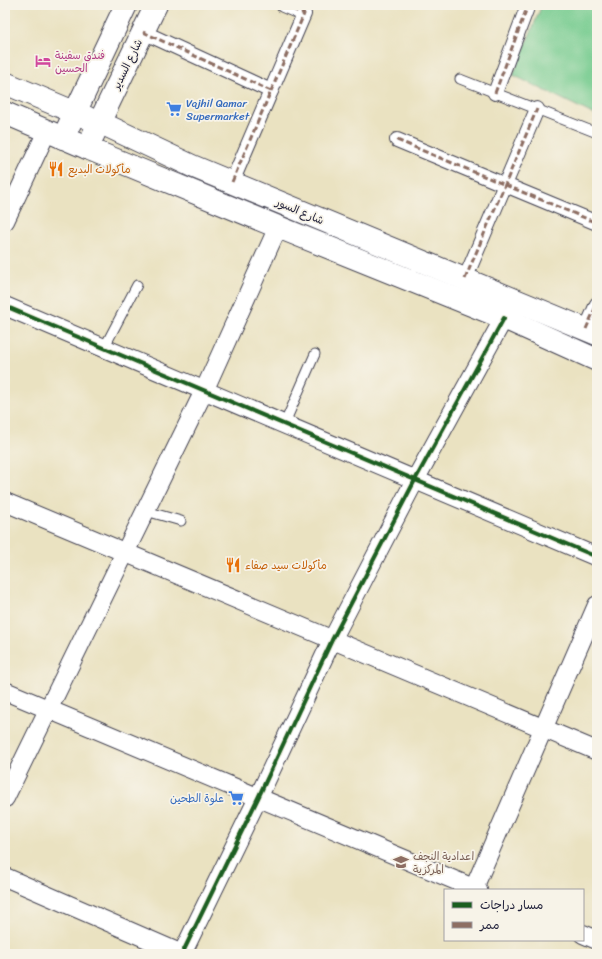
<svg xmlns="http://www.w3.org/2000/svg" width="602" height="959" viewBox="0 0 602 959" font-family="Sriracha,'Playpen Sans Arabic',sans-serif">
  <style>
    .green { fill: #77cc90; stroke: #4c7766 }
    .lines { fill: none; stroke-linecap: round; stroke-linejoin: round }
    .service-casing { stroke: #403f4f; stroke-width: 11 }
    .pedestrian-casing { stroke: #403f4f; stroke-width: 16 }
    .minor-casing { stroke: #403f4f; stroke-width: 20 }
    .tertiary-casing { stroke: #403f4f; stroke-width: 24 }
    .secondary-casing { stroke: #403f4f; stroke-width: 24 }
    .service { stroke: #fff; stroke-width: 9 }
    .pedestrian { stroke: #fff; stroke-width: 14 }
    .minor { stroke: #fff; stroke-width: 18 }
    .tertiary { stroke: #fff; stroke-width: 22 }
    .secondary { stroke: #fff; stroke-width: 22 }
    .quiet { stroke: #8d6e63; stroke-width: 3; stroke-dasharray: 6 3; stroke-linecap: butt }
    .cycleway-casing { stroke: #f7f3e8; stroke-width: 6 }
    .cycleway { stroke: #1b5e20; stroke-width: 4 }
    .labels { text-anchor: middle; stroke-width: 3.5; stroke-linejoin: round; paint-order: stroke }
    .hotel-label { font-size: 11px; fill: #b23c85; stroke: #f7f3e8; text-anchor: start }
    .street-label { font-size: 11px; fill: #22223b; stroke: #f7f3e8 }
    .shop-label { font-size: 11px; fill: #366cbe; stroke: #f7f3e8; text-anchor: start }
    .food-label { font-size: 11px; fill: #c56008; stroke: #f7f3e8; text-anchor: start }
    .education-label { font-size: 11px; fill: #785e54; stroke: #f7f3e8; text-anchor: start }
  </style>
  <rect width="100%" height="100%" fill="#f7f3e8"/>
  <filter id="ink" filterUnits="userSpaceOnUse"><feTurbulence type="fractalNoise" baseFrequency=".025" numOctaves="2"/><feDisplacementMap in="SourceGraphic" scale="8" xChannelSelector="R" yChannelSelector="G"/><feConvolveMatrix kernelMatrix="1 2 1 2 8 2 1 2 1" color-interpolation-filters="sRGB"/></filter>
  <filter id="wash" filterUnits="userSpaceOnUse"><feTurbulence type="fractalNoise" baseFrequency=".012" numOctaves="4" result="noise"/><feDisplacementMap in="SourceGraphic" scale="16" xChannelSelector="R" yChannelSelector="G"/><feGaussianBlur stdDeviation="0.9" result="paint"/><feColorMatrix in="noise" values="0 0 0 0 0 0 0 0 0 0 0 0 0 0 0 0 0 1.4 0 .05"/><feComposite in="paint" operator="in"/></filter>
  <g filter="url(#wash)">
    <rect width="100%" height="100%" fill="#eae2c1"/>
    <polygon class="green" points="542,5 597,5 597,116 513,75"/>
  </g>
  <g filter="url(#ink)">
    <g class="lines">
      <defs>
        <g id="service">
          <polyline points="460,79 597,133"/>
          <polyline points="104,348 137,285"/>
          <polyline points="284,425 315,354"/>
          <polyline points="146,511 181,521"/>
        </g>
        <g id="pedestrian">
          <polyline points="143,32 271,91"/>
          <polyline points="495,93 528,5"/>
          <polyline points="397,140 597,223"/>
          <polyline points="232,182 304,14 283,5"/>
          <polyline points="465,279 537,109"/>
          <polyline points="586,329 597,304"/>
        </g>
        <g id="minor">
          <polyline points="5,221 47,131"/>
          <polyline points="5,306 597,557"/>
          <polyline points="5,502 597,751"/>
          <polyline points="5,691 478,890"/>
          <polyline points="5,798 204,391 278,227"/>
          <polyline points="5,877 182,954"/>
          <polyline points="474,888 597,605"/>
          <polyline points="583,934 597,940"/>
          <polyline points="182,954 258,798 332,640 415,480 504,318"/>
        </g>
        <g id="tertiary">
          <polyline points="99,122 192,166 597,334"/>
          <polyline points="87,148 278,227 504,318 597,360"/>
        </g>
        <g id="secondary">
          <polyline points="5,83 88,118"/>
          <polyline points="5,113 87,148 156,5"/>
          <polyline points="63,138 126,5"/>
        </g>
      </defs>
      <use href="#service" class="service-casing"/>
      <use href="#pedestrian" class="pedestrian-casing"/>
      <use href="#minor" class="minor-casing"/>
      <use href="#tertiary" class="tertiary-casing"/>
      <use href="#secondary" class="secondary-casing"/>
      <use href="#service" class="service"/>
      <use href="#pedestrian" class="pedestrian"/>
      <use href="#minor" class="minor"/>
      <use href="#tertiary" class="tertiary"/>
      <use href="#secondary" class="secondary"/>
      <g class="quiet">
        <polyline points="143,32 271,91"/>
        <polyline points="495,93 528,5"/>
        <polyline points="397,140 597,223"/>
        <polyline points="232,182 304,14 283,5"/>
        <polyline points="465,279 537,109"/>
        <polyline points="586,329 597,304"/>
      </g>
      <defs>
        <g id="cycleway">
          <polyline points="5,306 597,557"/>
          <polyline points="182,954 258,798 332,640 415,480 504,318"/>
        </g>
      </defs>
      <use href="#cycleway" class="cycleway-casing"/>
      <use href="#cycleway" class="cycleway"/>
    </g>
  </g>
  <defs>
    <symbol id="hotel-bare" viewBox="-9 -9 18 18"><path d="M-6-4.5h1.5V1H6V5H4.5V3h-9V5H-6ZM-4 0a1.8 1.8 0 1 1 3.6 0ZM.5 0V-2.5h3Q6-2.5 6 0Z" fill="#d1479c" stroke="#f7f3e8" stroke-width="2.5" paint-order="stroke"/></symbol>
    <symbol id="supermarket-bare" viewBox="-9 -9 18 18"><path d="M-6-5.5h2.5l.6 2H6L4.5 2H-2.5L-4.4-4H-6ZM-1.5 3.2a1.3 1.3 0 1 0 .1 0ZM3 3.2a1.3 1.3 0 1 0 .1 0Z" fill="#3f7fe0" stroke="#f7f3e8" stroke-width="2.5" paint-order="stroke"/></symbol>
    <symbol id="restaurant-bare" viewBox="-9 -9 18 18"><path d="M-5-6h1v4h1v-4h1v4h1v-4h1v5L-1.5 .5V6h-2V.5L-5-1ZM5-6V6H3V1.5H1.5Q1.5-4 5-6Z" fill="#e8710a" stroke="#f7f3e8" stroke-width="2.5" paint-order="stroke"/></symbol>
    <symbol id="school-bare" viewBox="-9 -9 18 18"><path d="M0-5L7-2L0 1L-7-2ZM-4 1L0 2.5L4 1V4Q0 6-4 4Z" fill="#8d6e63" stroke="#f7f3e8" stroke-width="2.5" paint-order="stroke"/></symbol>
  </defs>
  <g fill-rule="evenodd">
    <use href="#hotel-bare" x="32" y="50" width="22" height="22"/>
    <use href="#supermarket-bare" x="163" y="98" width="22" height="22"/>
    <use href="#restaurant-bare" x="45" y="158" width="22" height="22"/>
    <use href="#restaurant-bare" x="222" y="554" width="22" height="22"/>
    <use href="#supermarket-bare" x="225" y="787" width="22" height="22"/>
    <use href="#school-bare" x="390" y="851" width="22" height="22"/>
  </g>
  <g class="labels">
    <g class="hotel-label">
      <text x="55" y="59">فندق سفينة<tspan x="55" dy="13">الحسين</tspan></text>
    </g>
    <g class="street-label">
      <text transform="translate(127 64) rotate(-64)" y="4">شارع السدير</text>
      <text transform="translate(300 211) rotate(23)" y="4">شارع السور</text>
    </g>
    <g class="shop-label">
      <text x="186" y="107">Vajhil Qamar<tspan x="186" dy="13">Supermarket</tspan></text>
      <text x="224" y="802" text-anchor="end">علوة الطحين</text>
    </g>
    <g class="food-label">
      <text x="68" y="173">مأكولات البديع</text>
      <text x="245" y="569">مأكولات سيد صفاء</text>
    </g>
    <g class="education-label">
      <text x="413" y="860">اعدادية النجف<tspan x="413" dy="13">المركزية</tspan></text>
    </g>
  </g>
  <rect width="602" height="959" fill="none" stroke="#f7f3e8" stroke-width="20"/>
  <rect x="444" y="889" width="140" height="52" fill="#f7f3e8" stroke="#a29fa3"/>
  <rect x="452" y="902" width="20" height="6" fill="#1b5e20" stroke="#a29fa3"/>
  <text x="480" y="909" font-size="12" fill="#22223b">مسار دراجات</text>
  <rect x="452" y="922" width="20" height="6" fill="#8d6e63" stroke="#a29fa3"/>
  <text x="480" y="929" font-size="12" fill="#22223b">ممر</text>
</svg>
